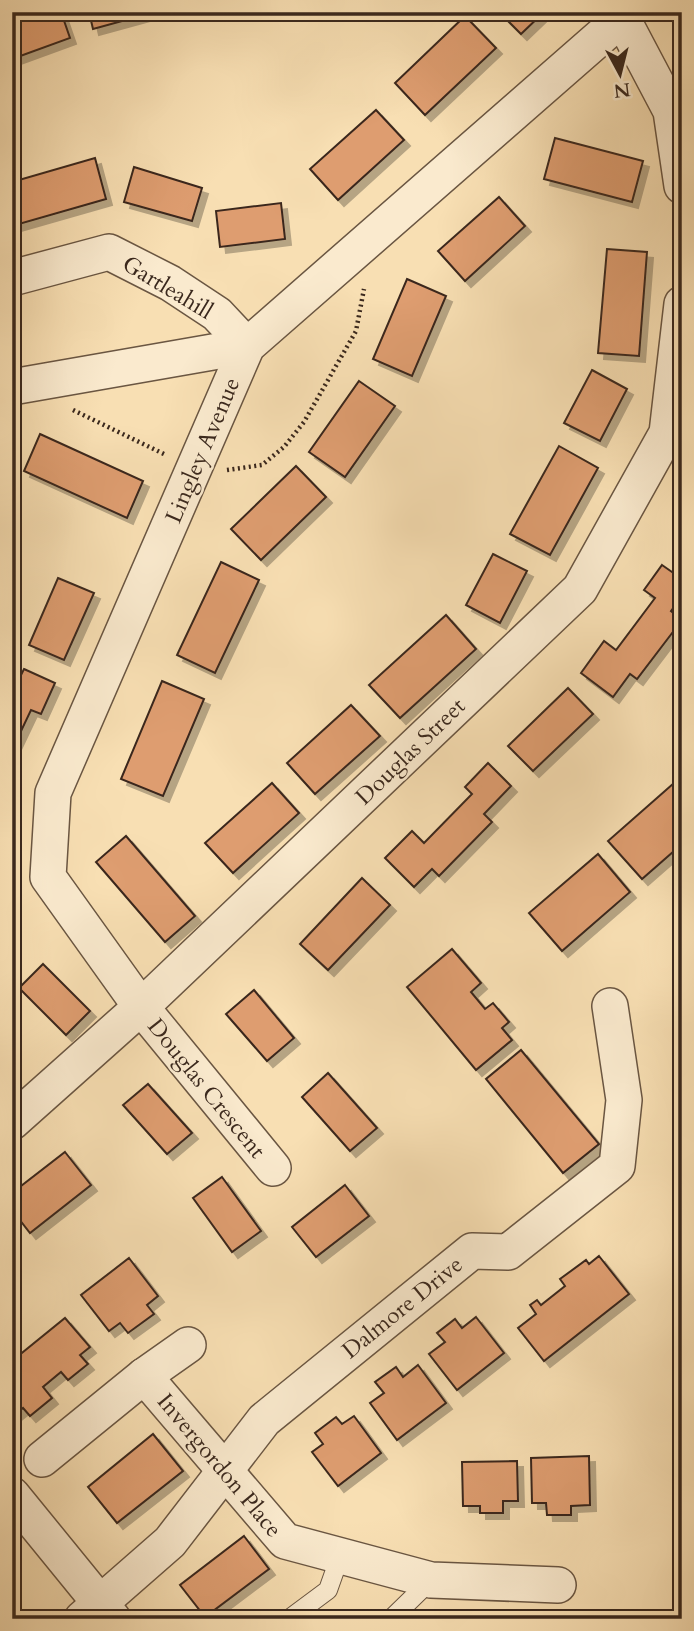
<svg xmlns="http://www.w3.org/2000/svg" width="694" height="1631" viewBox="0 0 694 1631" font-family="Cardo,serif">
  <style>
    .building { fill: #de9d70; stroke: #3a281d; stroke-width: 2; filter: url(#shadow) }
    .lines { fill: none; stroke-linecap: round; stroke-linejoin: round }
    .service-casing { stroke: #6a5642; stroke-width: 20 }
    .minor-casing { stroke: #6a5642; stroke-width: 38 }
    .path { stroke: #3a281d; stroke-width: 4.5; stroke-dasharray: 2 3.5; stroke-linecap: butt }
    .service { stroke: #faeace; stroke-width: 18 }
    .minor { stroke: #faeace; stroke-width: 35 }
    .labels { text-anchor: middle; stroke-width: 5; stroke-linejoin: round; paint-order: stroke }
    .street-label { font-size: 23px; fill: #3a281d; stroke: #faeace }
  </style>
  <defs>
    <filter id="shadow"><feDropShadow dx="6" dy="6" stdDeviation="0" flood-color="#0004"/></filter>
  </defs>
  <rect width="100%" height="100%" fill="#f8dfb3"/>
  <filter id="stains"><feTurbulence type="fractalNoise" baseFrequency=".00286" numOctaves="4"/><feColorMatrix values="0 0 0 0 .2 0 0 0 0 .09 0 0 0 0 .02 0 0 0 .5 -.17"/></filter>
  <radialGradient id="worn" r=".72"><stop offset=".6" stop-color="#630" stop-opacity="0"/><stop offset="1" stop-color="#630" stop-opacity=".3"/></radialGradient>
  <g class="building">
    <polygon points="36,12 61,12 70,38 12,59 12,21"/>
    <polygon points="89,12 155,12 93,29"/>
    <polygon points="499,12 544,12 521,34"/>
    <polygon points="465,16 496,48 425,115 395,83"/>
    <polygon points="376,110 404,140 338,200 310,169"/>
    <polygon points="555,138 643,161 632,202 544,179"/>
    <polygon points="95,158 106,199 12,226 12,182"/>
    <polygon points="134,167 202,188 192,221 124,202"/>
    <polygon points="499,197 525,226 465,281 438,251"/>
    <polygon points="281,203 285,239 220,247 216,211"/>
    <polygon points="607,249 647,252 639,356 598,353"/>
    <polygon points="407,279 446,296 412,376 373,359"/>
    <polygon points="592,370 627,389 600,441 564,423"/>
    <polygon points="359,381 395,406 345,477 309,452"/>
    <polygon points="40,434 143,481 127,518 24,471"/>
    <polygon points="559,446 598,468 550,555 510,534"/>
    <polygon points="296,466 326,497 261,560 231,529"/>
    <polygon points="682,515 682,534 675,531"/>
    <polygon points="493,554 527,571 500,623 466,605"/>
    <polygon points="221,562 259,580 215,673 177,655"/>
    <polygon points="662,565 682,579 682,596 671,611 682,620 637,679 630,674 613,697 581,673 604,641 616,650 655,598 644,590"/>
    <polygon points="58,578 94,593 64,660 29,645"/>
    <polygon points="446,615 476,649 400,718 369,685"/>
    <polygon points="24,669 55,683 41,714 31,710 12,750 12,693"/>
    <polygon points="162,681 204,699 163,796 121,779"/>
    <polygon points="568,688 593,714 533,771 508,746"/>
    <polygon points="351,705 380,736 315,794 287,763"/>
    <polygon points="488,763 511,786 484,814 492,822 439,876 432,869 414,887 385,858 412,831 424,843 472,794 465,787"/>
    <polygon points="682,776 682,844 642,879 608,841"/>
    <polygon points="272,783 299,813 233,873 205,843"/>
    <polygon points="126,836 195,916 165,942 96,862"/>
    <polygon points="598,854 630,892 562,951 529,913"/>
    <polygon points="362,878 390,905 328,970 300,944"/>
    <polygon points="452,949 481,983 471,992 485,1009 493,1003 509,1022 502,1028 512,1040 476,1070 407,987"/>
    <polygon points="43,964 90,1011 66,1035 19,988"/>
    <polygon points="254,990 294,1038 267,1061 226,1014"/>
    <polygon points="521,1050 599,1144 563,1173 486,1079"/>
    <polygon points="328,1073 377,1128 350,1151 302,1097"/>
    <polygon points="148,1084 192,1133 167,1154 123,1105"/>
    <polygon points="65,1152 91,1185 30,1233 12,1210 12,1193"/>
    <polygon points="222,1177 261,1231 232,1252 193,1198"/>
    <polygon points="345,1185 369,1216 316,1257 292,1227"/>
    <polygon points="599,1256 629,1294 544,1361 518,1328 536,1314 530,1305 537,1300 541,1305 565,1286 560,1279 586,1260 589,1264"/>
    <polygon points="129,1258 158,1296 147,1305 154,1314 128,1333 120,1323 109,1331 81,1295"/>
    <polygon points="476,1317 504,1353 457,1390 429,1354 445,1342 437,1333 455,1319 462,1328"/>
    <polygon points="65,1318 90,1347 80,1355 88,1364 68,1380 61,1372 43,1387 52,1398 30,1416 23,1408 13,1416 12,1361"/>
    <polygon points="418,1365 446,1403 397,1440 370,1403 384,1393 375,1382 396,1367 403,1377"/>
    <polygon points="354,1416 381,1453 338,1486 312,1452 323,1444 315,1433 336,1417 342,1424"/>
    <polygon points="153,1434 183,1471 117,1523 88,1487"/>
    <polygon points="589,1456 590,1505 571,1506 571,1515 547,1515 546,1503 532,1503 531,1458"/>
    <polygon points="517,1461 518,1501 503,1501 503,1513 480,1513 480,1506 463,1506 462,1462"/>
    <polygon points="244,1536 269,1569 205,1617 180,1585"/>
  </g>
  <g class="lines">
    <defs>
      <g id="service">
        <polyline points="289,1619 328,1590 340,1556"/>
        <polyline points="391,1619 431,1580"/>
      </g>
      <g id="minor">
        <polyline points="622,18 671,111 682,186"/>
        <polyline points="12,278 109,252 170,283 217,314 247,346"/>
        <polyline points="12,387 247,346"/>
        <polyline points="12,1122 141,1007 580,589 667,433 682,304"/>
        <polyline points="273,1168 141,1007 48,877 53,793 247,346 622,18 624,12"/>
        <polyline points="144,1376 285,1541 431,1580 558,1585"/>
        <polyline points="42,1459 144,1376 188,1345"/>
        <polyline points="12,1495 113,1619"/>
        <polyline points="82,1619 170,1542 264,1420 472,1251 508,1252 617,1166 624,1100 610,1006"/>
      </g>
    </defs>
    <use href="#service" class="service-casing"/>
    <use href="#minor" class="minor-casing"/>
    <g class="path">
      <polyline points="73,410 166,455"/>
      <polyline points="227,470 262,465 284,447 304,422 356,331 364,289"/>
    </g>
    <use href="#service" class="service"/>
    <use href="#minor" class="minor"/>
  </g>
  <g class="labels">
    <g class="street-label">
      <text transform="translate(168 287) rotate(31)" y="8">Gartleahill</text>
      <text transform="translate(202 450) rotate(-67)" y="8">Lingley Avenue</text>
      <text transform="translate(410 751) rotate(-44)" y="8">Douglas Street</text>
      <text transform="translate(207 1088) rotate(51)" y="8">Douglas Crescent</text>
      <text transform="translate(402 1307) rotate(-39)" y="8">Dalmore Drive</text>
      <text transform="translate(220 1465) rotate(50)" y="8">Invergordon Place</text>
    </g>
  </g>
  <rect width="694" height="1631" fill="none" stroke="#f8dfb3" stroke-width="42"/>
  <rect x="14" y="14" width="666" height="1603" fill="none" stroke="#3a281d" stroke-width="3.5"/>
  <rect x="21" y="21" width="652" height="1589" fill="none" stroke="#3a281d" stroke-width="2"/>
  <g transform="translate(620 74) rotate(173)" stroke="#faeace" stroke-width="5" paint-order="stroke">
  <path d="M0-5L12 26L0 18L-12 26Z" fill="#3a281d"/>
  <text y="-10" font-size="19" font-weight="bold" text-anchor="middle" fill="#3a281d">N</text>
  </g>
  <rect width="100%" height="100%" filter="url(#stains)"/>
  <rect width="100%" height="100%" fill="url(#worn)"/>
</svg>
